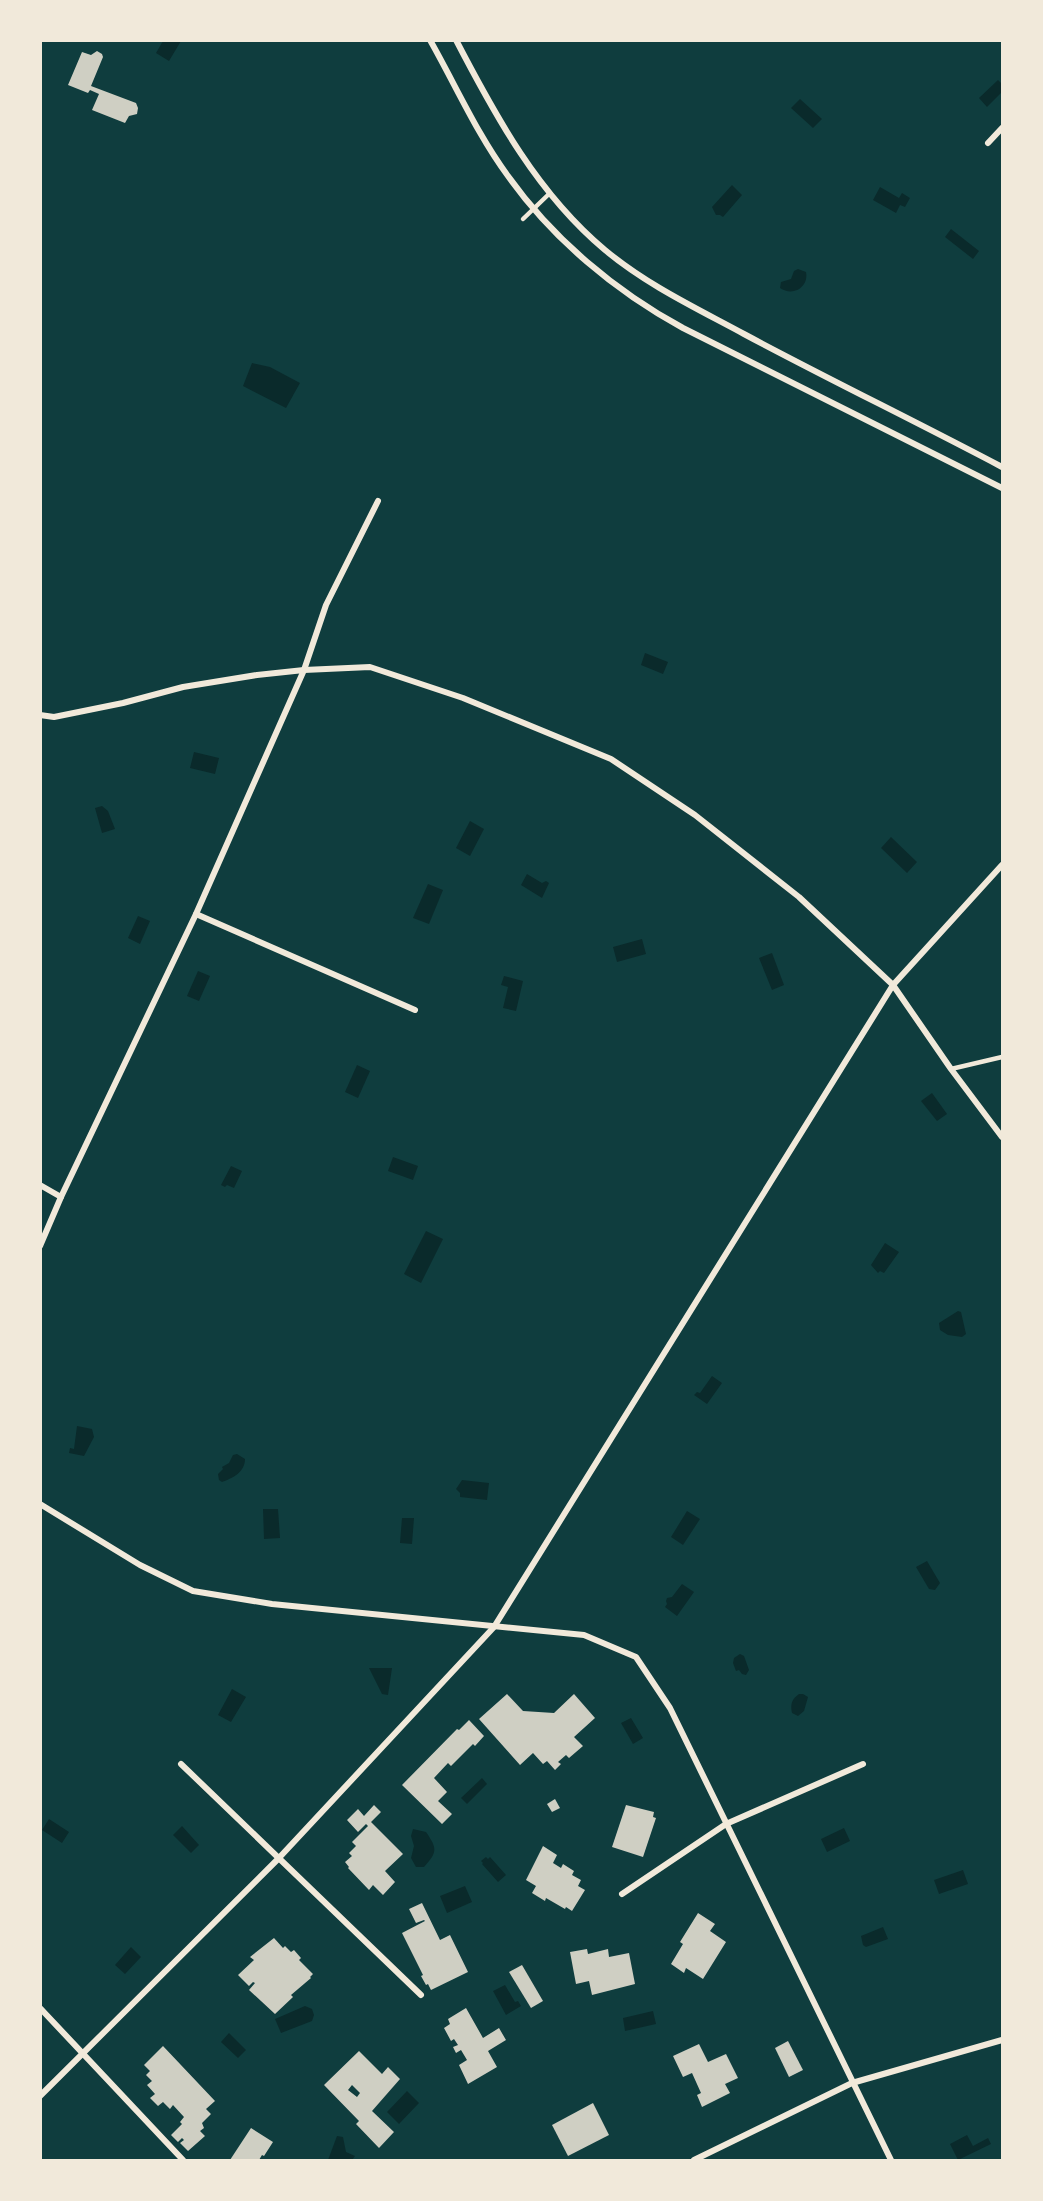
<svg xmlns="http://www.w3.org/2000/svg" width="1043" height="2201" viewBox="0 0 1043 2201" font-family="'Titillium Web',sans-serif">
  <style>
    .water { fill: #0a2a2b }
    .building { fill: #cfcfc3; fill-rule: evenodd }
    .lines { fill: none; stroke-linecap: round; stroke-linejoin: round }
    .service { stroke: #f1e9da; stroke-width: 4.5 }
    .minor { stroke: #f1e9da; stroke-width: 6 }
  </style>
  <rect width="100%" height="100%" fill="#0f3d3e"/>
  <g class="water">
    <polygon points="163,41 181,41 169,61 156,53"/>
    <polygon points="998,80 1002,84 1002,92 987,107 979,98"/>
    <polygon points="800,99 822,119 813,128 791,108"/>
    <polygon points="732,185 742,195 723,217 720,215 716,215 712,207"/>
    <polygon points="880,187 899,198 902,193 910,198 905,207 900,205 896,213 873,200"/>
    <polygon points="951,229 979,251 973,259 945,237"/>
    <path d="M798 269 806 272C809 287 793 297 780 288L781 282 791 279 794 271Z"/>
    <polygon points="252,363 270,367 300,383 286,408 243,386"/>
    <polygon points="645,653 668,662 663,674 641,665"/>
    <polygon points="194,752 219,758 215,774 190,768"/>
    <polygon points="102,806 108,811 115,829 102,833 95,808"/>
    <polygon points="470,821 484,829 470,856 456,848"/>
    <polygon points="891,837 917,862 907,873 881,848"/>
    <polygon points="527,874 542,883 546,881 549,883 542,898 521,885"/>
    <polygon points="428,884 443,890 429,924 413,918"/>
    <polygon points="138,916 150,921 140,944 128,938"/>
    <polygon points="642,939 646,954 617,962 613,947"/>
    <polygon points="772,953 784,985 772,990 759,958"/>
    <polygon points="198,971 210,976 199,1001 187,996"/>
    <polygon points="504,976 523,981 516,1011 503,1008 508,987 501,985"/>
    <polygon points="357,1065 370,1071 358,1098 345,1092"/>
    <polygon points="932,1093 947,1114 937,1121 921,1101"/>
    <polygon points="393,1157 418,1166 413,1180 388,1171"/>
    <polygon points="231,1166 242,1171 234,1188 227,1185 225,1187 221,1185"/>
    <polygon points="426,1231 443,1239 421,1283 404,1274"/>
    <polygon points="885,1243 899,1252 884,1273 880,1271 878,1273 871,1265"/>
    <polygon points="958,1311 961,1312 966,1334 962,1337 948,1335 940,1330 939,1323"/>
    <polygon points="712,1376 722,1383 707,1404 694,1395 697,1392 700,1393"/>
    <polygon points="77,1426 92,1429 94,1437 84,1456 69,1453 70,1448 74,1449"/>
    <path d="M237 1454 245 1459C245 1472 233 1478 222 1482L219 1480 218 1474 223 1469 222 1467 229 1463 233 1455Z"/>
    <polygon points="462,1480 489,1483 487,1500 460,1497 460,1493 456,1489"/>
    <polygon points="263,1509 278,1509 280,1538 264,1539"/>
    <polygon points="687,1511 700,1519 683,1545 671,1537"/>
    <polygon points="402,1518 414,1518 412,1544 400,1543"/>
    <polygon points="927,1561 940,1583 935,1590 929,1589 916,1567"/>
    <polygon points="682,1584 694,1592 677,1616 665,1607 667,1604 666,1601 667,1598 672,1597"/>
    <polygon points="740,1654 744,1656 749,1670 746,1675 742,1674 739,1670 736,1671 733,1663 734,1658"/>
    <polygon points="392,1668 388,1695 382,1694 369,1668"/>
    <polygon points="232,1689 246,1697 231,1722 218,1715"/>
    <path d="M799 1694H803L808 1697 804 1711 798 1716 792 1713C790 1704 792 1699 799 1694Z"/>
    <polygon points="631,1718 643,1738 633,1744 621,1723"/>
    <polygon points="482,1778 487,1784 467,1804 461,1798"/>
    <polygon points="49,1819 69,1832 62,1843 42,1830"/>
    <polygon points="182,1826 199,1845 191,1853 173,1835"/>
    <polygon points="844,1828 850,1841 827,1852 821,1839"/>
    <path d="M413 1829 426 1832C437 1848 438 1852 424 1867H416L411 1858 414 1846 411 1836Z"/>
    <polygon points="486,1857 488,1859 490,1857 506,1875 498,1882 482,1864 483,1863 481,1861"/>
    <polygon points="963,1870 968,1884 939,1894 934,1880"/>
    <polygon points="465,1886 472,1902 447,1913 440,1896"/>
    <polygon points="883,1927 888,1939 866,1947 863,1945 861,1936"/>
    <polygon points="131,1947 141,1957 125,1974 115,1965"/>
    <polygon points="505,1985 515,2002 518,2001 521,2006 506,2015 493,1991"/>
    <polygon points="305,2006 312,2009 314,2015 312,2021 281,2033 275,2019"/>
    <polygon points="653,2011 656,2024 625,2031 623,2018"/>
    <polygon points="229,2033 246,2050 238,2058 221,2042"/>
    <polygon points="407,2091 419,2103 399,2124 387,2112"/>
    <polygon points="967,2135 973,2146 988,2138 991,2144 958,2160 950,2144"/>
    <polygon points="337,2136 343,2137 346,2152 355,2156 352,2160 328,2160"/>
  </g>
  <g class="building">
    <polygon points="97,51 102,54 103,57 91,86 136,103 138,108 137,114 129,116 125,123 92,110 99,94 90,90 88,93 68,85 82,52 91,55"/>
    <polygon points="507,1694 523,1711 554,1713 574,1694 595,1718 574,1737 583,1746 569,1758 566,1755 558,1762 561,1764 555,1770 547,1761 543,1764 533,1753 520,1765 479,1719"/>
    <polygon points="469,1720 484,1736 475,1746 473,1744 451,1766 448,1763 434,1778 447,1792 438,1801 452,1814 442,1824 402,1785 457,1729 459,1730"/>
    <polygon points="555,1799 560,1808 552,1812 547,1804"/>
    <polygon points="374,1805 381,1812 371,1822 403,1854 385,1871 395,1882 383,1895 373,1885 369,1890 348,1868 349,1867 345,1862 352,1856 349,1853 356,1846 352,1842 368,1826 366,1824 358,1832 347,1820 358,1809 364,1816"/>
    <polygon points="626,1805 654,1812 653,1817 656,1818 643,1857 612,1847"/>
    <polygon points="543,1846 557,1855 553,1863 561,1868 563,1864 574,1871 572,1875 581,1880 578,1886 585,1890 572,1911 566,1907 565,1909 546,1898 545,1901 532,1893 536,1886 526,1880"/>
    <polygon points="422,1903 440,1940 450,1935 468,1972 431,1990 428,1984 426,1985 421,1976 423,1975 402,1933 425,1921 424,1920 416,1923 409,1909"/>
    <polygon points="698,1913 715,1924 710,1931 726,1942 703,1979 686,1968 684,1973 671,1964 683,1944 680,1942"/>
    <polygon points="274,1938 283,1948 285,1946 291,1952 294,1950 301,1958 299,1960 313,1974 310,1977 311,1978 291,1995 293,1997 275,2014 249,1990 255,1983 253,1982 249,1986 238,1975 254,1960 250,1957"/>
    <polygon points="587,1949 588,1954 608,1949 609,1957 629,1953 635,1984 592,1995 589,1981 576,1984 570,1952"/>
    <polygon points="522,1965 543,2001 531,2008 509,1972"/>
    <polygon points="466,2008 483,2038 499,2028 506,2040 488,2051 497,2067 468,2084 459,2065 467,2060 461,2050 456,2053 453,2047 458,2045 454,2039 451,2041 444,2028 450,2024 448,2019"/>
    <polygon points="788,2041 803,2070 789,2077 775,2048"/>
    <polygon points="699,2044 708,2062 726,2054 738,2078 725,2084 730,2093 702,2107 697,2095 701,2093 692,2073 683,2077 673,2056"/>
    <polygon points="163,2046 215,2101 206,2109 211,2114 202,2123 204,2128 200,2131 205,2136 188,2151 180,2143 184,2140 182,2138 178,2142 171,2135 182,2124 180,2122 184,2117 173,2105 170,2109 163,2102 158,2106 150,2098 155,2094 147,2085 152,2081 146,2075 150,2071 144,2065"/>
    <path d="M359 2051 382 2074 388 2067 400 2079 372 2111 394 2132 379 2148 356 2124 359 2121 324 2085ZM352 2085 360 2093 357 2097 348 2090Z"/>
    <polygon points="593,2103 609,2135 568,2156 552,2125"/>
    <polygon points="251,2128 273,2142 264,2156 262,2155 259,2160 230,2160"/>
  </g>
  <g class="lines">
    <g class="service">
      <polyline points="523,219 550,193"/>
      <polyline points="951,1069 1002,1057"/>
    </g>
    <g class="minor">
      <path d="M430 40C456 86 477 134 508 176 553 239 615 291 683 328L1002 488"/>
      <path d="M456 40C496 117 538 194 605 250 647 285 696 308 744 334 830 380 917 422 1002 467"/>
      <polyline points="988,143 1002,128"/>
      <polyline points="40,715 54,717 123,703 183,687 257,675 304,670 370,667 463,698 611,759 695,815 799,897 893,985 951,1069 1002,1137"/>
      <polyline points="196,914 415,1010"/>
      <polyline points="40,1185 61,1197"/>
      <polyline points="40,1246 61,1197 196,914 304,670 326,605 378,501"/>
      <polyline points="40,1504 140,1565 193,1591 272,1604 584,1635 636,1657 670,1708 891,2160"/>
      <polyline points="181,1764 421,1995"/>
      <polyline points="622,1894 726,1824 863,1764"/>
      <polyline points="40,2008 183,2160"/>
      <polyline points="40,2096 278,1859 494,1627 893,985 1002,865"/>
      <polyline points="694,2160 852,2083 1002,2040"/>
    </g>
  </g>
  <rect width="1043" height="2201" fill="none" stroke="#f1e9da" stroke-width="84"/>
</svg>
